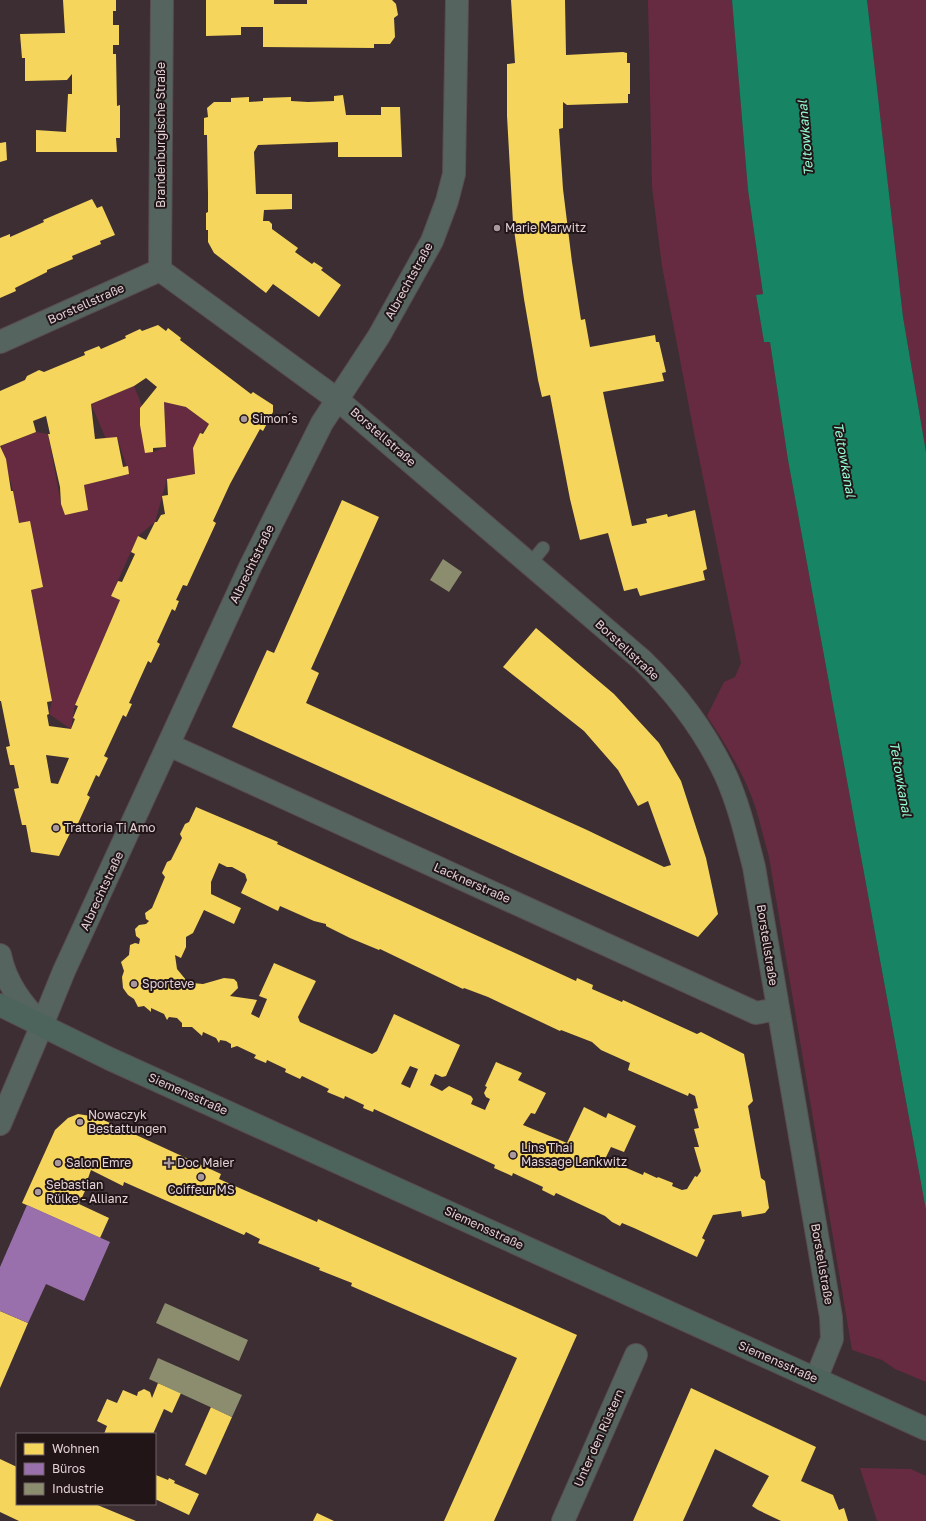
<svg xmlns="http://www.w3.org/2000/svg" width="926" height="1521" viewBox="0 0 926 1521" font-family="'Golos Text',sans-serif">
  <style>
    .green { fill: #672b41 }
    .water { fill: #178464 }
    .homes { fill: #f6d55c; fill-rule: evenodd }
    .offices { fill: #9970ab }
    .industry { fill: #8c8c6e }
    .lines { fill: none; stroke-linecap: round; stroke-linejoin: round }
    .service-casing { stroke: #594c50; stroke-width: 14 }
    .minor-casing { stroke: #594c50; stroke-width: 24 }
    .tertiary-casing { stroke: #594c50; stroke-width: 24 }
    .secondary-casing { stroke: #594c50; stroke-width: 24 }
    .service { stroke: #55645e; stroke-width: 12 }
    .minor { stroke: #55645e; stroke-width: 22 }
    .tertiary { stroke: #55645e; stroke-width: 22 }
    .secondary { stroke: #4d645c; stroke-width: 22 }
    .poi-dot { fill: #a9989d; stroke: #211518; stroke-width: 1.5 }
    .labels { text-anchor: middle; stroke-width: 4; stroke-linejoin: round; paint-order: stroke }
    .street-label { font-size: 12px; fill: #e3d1d6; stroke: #211518 }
    .poi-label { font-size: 12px; fill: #e3d1d6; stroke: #211518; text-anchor: start }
    .water-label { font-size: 13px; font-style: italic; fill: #94fdd3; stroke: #211518 }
  </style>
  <rect width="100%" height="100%" fill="#3c2e32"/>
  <g class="green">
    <path d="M648 0H732L748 190 763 294 756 295 764 342 770 341 788 460 926 1210V1382L895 1369 882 1360 852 1350 769 857C764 840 760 821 754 803 743 772 725 743 707 716L724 682 735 677 741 663 695 438 662 266 652 187Z"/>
    <polygon points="867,0 926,0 926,452 903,317"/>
    <path d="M134 386 142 406 146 453 153 452 166 447 164 402 186 407 209 424C192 443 193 449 195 474L167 479 155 522 138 536 111 596 120 600 75 705 71 729 49 714 52 701 31 590 43 587 19 523 13 491 1 446 36 432 48 434 61 504 65 514 88 510 84 485 129 474 117 437 106 439 91 404Z"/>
    <polygon points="860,1468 911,1469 926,1476 926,1521 877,1521"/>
  </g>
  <polygon class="water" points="732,0 867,0 903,317 926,452 926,1210 788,460 770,342 764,342 756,295 763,294 748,190"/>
  <g class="homes">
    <polygon points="63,0 116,0 116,11 113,11 113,25 119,25 119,45 113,45 113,54 116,54 117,106 120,105 120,138 116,138 117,152 36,152 36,130 66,132 68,94 72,94 72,74 67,80 25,81 25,58 22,58 20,34 65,33"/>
    <polygon points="206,0 274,0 274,4 307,4 307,0 392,0 396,4 398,15 394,18 395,37 390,44 374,44 374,48 263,47 263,27 241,27 241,35 206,36"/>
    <polygon points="511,0 565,0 566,55 623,52 627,53 627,63 630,63 630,94 628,94 628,103 567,105 563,102 563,128 559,129 563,189 572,262 581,320 585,319 590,347 655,335 656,342 659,342 666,372 662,373 664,381 603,392 608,416 632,526 647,523 646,519 667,514 668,517 695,510 707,569 703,571 705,580 640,596 637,588 624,591 608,533 580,540 570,499 550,395 542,397 538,380 524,299 513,223 507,116 507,64 515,63"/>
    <polygon points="343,95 346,115 381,115 381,107 400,107 402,157 338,157 338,142 258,145 254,152 256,194 292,194 292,209 264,210 263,221 269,221 272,224 272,229 298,248 295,252 312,264 314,262 323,268 321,270 341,285 319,317 273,284 266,293 214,253 208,242 208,230 206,230 206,213 208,212 208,194 207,135 204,135 204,118 208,117 207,108 214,102 231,102 231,98 249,97 249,102 263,101 263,98 291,97 291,101 308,102 334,101 334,96"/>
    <polygon points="6,142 7,160 0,162 0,143"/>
    <polygon points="92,199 97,208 102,206 115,235 100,241 101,244 72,256 73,259 47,270 47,272 15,288 16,291 0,298 0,238 10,234 10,237 44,222 43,220"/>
    <path d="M158 325 166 331 168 328 181 338 180 340 251 394 253 392 273 405V412L263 431 260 429 230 484 213 521 216 523 187 586 183 585 176 600 179 601 175 611 172 609 157 642 160 644 151 663 148 661 129 703 132 704 126 717 123 715 104 756 108 758 99 777 96 775 87 795 90 797 75 830 72 829 59 856 31 852 26 825H22L14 789 19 788 14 765H10L6 747 10 746 1 701H0V446L6 459 11 491H13L19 523 30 521 43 587 31 590 52 701 47 702 49 714 47 715 49 726 71 729 75 719 73 718 78 706 75 705 120 600 111 596 118 581 122 582 135 554 131 552 138 536 146 540 155 522H157L161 515 165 514 162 496 168 495 167 479 195 474 193 448 200 433 203 434 209 424 186 407 164 402 166 447 153 448V452L145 453 140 425V408L157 387 146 378 134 386 91 404 95 439 117 437 123 467 128 466 129 474 84 485 88 510 65 515 61 504 60 487 48 434H50L46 416 33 421 36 432 0 446V391L25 380 27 376 39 370 44 372 85 355 84 352 99 346 101 349 126 338 125 336 140 329 142 331ZM46 755 69 758 58 784 51 783Z"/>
    <polygon points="342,500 379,517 311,669 319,673 306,703 587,830 664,867 671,865 648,801 638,806 618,770 584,731 503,667 536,628 614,694 659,743 681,781 706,858 718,914 698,937 232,727 267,650 274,653"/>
    <path d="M196 807 278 842 277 844 576 981 577 978 593 985 592 989 622 1002 623 1000 697 1034 701 1032 744 1054 753 1101 748 1106 761 1178 765 1181 769 1208 765 1213 742 1217 741 1211 713 1215 702 1238 705 1240 697 1257 634 1228 622 1223 620 1226 612 1222 605 1216 556 1193 554 1196 542 1190 543 1187 513 1173 512 1176 494 1168 495 1165 374 1109 373 1112 363 1108 364 1105 345 1096 344 1099 327 1092 329 1089 302 1076 300 1079 285 1072 286 1069 267 1060 266 1063 254 1058 256 1055 237 1046 231 1048V1044L226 1041 220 1040 219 1043 216 1038 203 1032 202 1036 201 1035 192 1027H182V1023L177 1018 169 1017 167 1020 164 1014 151 1008V1012L150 1011 144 1006 138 1007 134 999 128 995 123 988 122 977 124 971 121 962 129 955 130 945 135 943 139 944 140 939 136 936 135 929 139 925 146 924 149 921 146 919 145 913 152 908 165 877 162 873 167 862 171 860 182 838 180 834 185 824 189 822ZM219 863 227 867H232L245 874 247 880 241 893 278 911 280 906 314 921 326 924V926L350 938 379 950 380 949 463 989 464 988 488 997 560 1031 561 1030 592 1042 601 1050 630 1063 628 1070 688 1096 689 1093 695 1096 698 1108 694 1109 699 1128 694 1129 699 1147H694L701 1171 697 1177 695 1176 687 1189 682 1190 672 1186 673 1183 658 1177 657 1178 644 1172 643 1175 605 1159 611 1147 624 1152 636 1126 608 1113 606 1118 584 1107 567 1143 523 1125 531 1113 535 1114 546 1093 518 1080 522 1073 496 1062 485 1086 487 1087 484 1093 486 1097 490 1099 485 1110 471 1104 473 1099 471 1096 449 1086 442 1091 430 1085 435 1074 442 1077 446 1076 460 1045 394 1014 377 1051 372 1054 300 1022 298 1017 316 981 274 963 259 996 267 999 259 1018 251 1014 257 1000 230 996 238 988 237 982 234 979 224 978 203 984 192 983 186 980 177 969 175 955 181 958 186 947V937L193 933 204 910 234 924 241 908 211 894V882ZM410 1066 418 1069 410 1088 401 1084Z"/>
    <polygon points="78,1114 97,1117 221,1174 219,1179 317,1222 318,1219 577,1335 494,1521 444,1521 517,1358 351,1286 352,1283 319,1270 320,1268 258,1243 260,1239 246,1232 244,1235 124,1182 123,1186 91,1170 87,1181 89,1182 79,1204 109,1218 100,1238 22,1203 55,1130 68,1118"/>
    <polygon points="0,1311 28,1323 0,1388"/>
    <polygon points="158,1383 181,1393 172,1413 164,1409 153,1434 104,1434 107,1426 97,1421 107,1399 117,1403 123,1390 137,1396 138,1392 144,1389 150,1392 152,1398"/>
    <polygon points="691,1388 816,1447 801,1481 833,1495 839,1510 844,1508 848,1521 781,1521 758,1510 752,1506 769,1476 715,1449 683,1521 633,1521"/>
    <polygon points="211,1407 232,1417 206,1475 185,1465"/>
    <polygon points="0,1459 17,1467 17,1504 95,1504 136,1521 19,1521 0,1512"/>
    <polygon points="156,1475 168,1480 169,1478 175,1481 174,1483 199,1494 189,1515 155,1499"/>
    <polygon points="317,1513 334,1521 313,1521"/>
  </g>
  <polygon class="offices" points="27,1205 110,1242 84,1301 46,1284 28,1323 0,1311 0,1267"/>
  <g class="industry">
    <polygon points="443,559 462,572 449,592 430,580"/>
    <polygon points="165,1303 248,1340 239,1361 156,1323"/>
    <polygon points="158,1358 242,1395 232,1417 149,1379"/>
  </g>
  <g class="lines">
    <defs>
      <polyline id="service" points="530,564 543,548"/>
      <g id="minor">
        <path d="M160 270 338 400 642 660C676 693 706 733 726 776 739 805 746 836 754 867L831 1317 832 1339 816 1379"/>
        <polyline points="160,270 162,0"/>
        <polyline points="0,342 160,270"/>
        <polyline points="169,745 756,1013 778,1009"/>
        <path d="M0 955C6 984 22 1004 42 1025L64 971 250 567 322 423 379 336 432 241 447 201 454 174 457 0"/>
        <polyline points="563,1521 636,1355"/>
      </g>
      <polyline id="tertiary" points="0,1124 42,1025"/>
      <polyline id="secondary" points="0,1005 110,1059 926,1429"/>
    </defs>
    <use href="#service" class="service-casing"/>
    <use href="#minor" class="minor-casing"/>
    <use href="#tertiary" class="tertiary-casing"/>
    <use href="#secondary" class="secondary-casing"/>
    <use href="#service" class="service"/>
    <use href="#minor" class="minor"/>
    <use href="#tertiary" class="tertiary"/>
    <use href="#secondary" class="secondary"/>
  </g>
  <g class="poi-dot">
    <circle cx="497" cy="228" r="4"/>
    <circle cx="244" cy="419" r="4"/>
    <circle cx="56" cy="828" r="4"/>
    <circle cx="134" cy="984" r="4"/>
    <circle cx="80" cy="1122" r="4"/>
    <circle cx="513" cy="1155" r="4"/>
    <circle cx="58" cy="1163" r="4"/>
    <path d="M167 1157h4v4h4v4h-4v4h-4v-4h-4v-4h4z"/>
    <circle cx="201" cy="1177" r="4"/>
    <circle cx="38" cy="1192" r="4"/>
  </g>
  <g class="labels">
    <g class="street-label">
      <text transform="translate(161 135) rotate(-90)" y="4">Brandenburgische Straße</text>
      <text transform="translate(409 281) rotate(-61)" y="4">Albrechtstraße</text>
      <text transform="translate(86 304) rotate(-24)" y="4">Borstellstraße</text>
      <text transform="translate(383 437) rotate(41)" y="4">Borstellstraße</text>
      <text transform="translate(252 564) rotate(-64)" y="4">Albrechtstraße</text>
      <text transform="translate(627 650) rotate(43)" y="4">Borstellstraße</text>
      <text transform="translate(472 883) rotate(24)" y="4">Lacknerstraße</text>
      <text transform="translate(102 891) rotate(-65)" y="4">Albrechtstraße</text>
      <text transform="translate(767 945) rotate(81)" y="4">Borstellstraße</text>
      <text transform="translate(188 1094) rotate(24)" y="4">Siemensstraße</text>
      <text transform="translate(484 1228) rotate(25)" y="4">Siemensstraße</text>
      <text transform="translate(822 1264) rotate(80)" y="4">Borstellstraße</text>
      <text transform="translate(778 1362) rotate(24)" y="4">Siemensstraße</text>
      <text transform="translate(599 1438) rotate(-66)" y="4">Unter den Rüstern</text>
    </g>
    <g class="poi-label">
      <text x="505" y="232">Marie Marwitz</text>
      <text x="252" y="423">Simon´s</text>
      <text x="64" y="832">Trattoria Ti Amo</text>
      <text x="142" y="988">Sporteve</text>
      <text x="88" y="1119">Nowaczyk<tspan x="88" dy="14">Bestattungen</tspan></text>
      <text x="521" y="1152">Lins Thai<tspan x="521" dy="14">Massage Lankwitz</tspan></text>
      <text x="66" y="1167">Salon Emre</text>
      <text x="177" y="1167">Doc Maier</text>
      <text x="46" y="1189">Sebastian<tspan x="46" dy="14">Rülke - Allianz</tspan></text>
      <text x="201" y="1194" text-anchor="middle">Coiffeur MS</text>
    </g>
    <g class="water-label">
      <text transform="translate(805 138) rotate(-95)" y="5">Teltowkanal</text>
      <text transform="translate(845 460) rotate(80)" y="5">Teltowkanal</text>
      <text transform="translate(901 779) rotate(80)" y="5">Teltowkanal</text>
    </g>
  </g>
  <rect x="16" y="1433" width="140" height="72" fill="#211518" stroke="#6f6064"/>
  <rect x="24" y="1443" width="20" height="12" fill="#f6d55c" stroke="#6f6064"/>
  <text x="52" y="1453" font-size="12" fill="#e3d1d6">Wohnen</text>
  <rect x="24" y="1463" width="20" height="12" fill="#9970ab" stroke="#6f6064"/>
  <text x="52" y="1473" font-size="12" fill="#e3d1d6">Büros</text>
  <rect x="24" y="1483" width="20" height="12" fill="#8c8c6e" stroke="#6f6064"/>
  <text x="52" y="1493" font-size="12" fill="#e3d1d6">Industrie</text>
</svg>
